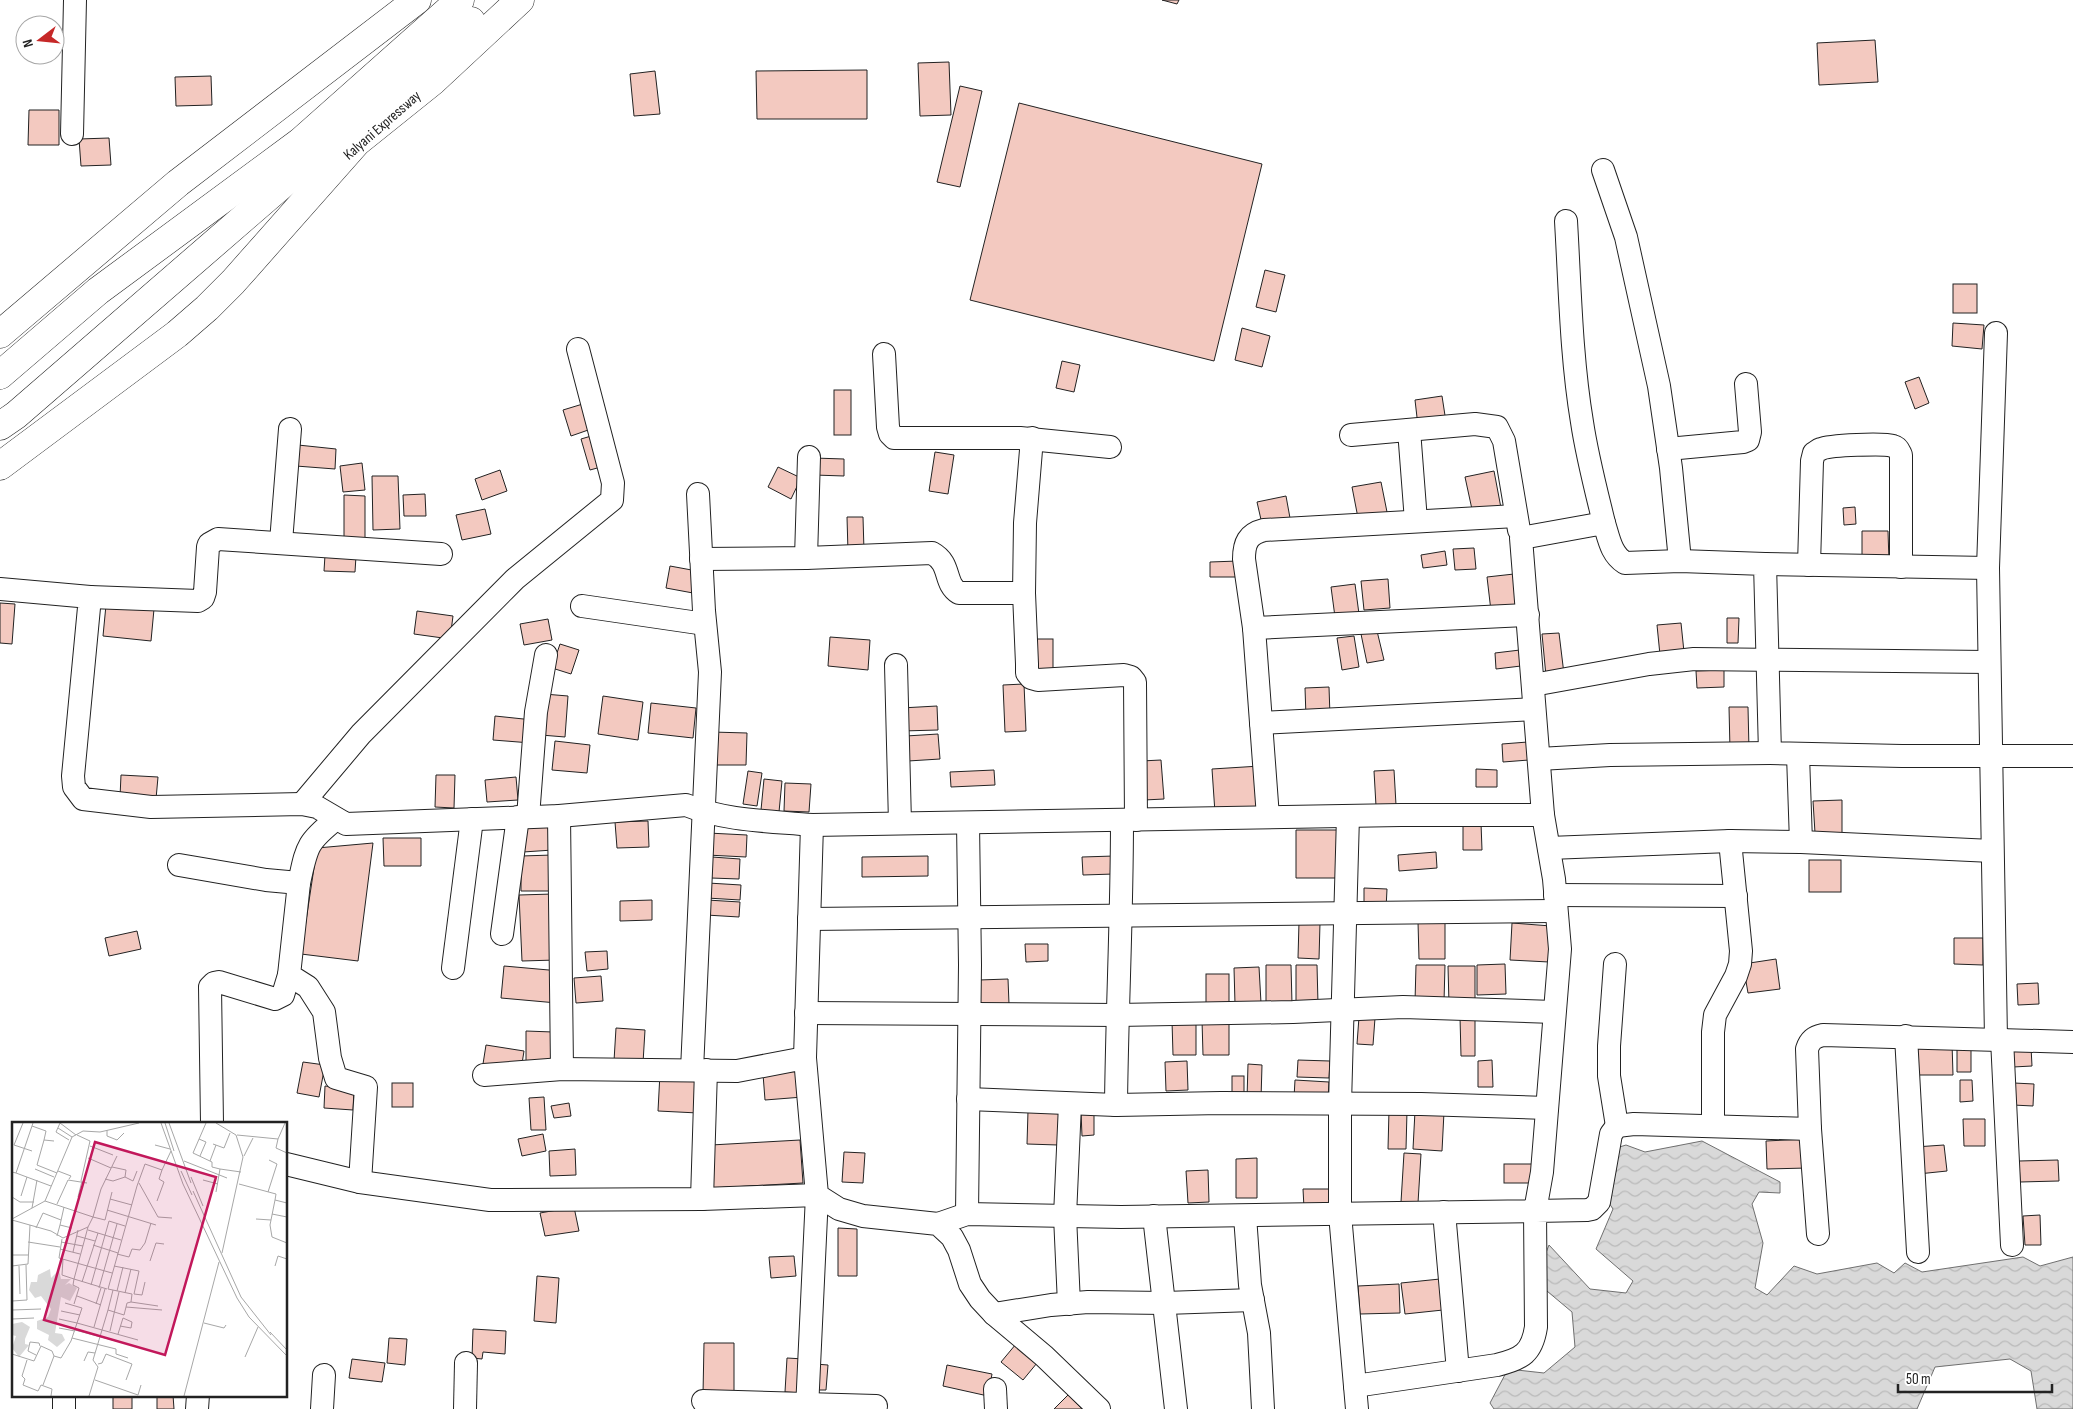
<svg xmlns="http://www.w3.org/2000/svg" width="2073" height="1409" viewBox="0 0 2073 1409" font-family="'Sofia Sans Condensed',sans-serif">
  <style>
    .water { fill: url(#water-waves); stroke: #6f6f6f }
    .building { fill: #f3c9c0; stroke: #222 }
    .lines { fill: none; stroke-linecap: round; stroke-linejoin: round }
    .minor-casing { stroke: #222; stroke-width: 24 }
    .highway-casing { stroke: #222; stroke-width: 29 }
    .minor { stroke: #fff; stroke-width: 22 }
    .highway { stroke: #fff; stroke-width: 28 }
    .labels { text-anchor: middle; stroke-width: 4; stroke-linejoin: round; paint-order: stroke }
    .street-label { font-size: 15px; fill: #222; stroke: #fff }
    .inset-road { fill: none; stroke: #a7a7a7; stroke-width: 1 }
    .view { fill: #c2185b; fill-opacity: 0.15; stroke: #c2185b; stroke-width: 2.5 }
    .inset-edge { fill: none; stroke: #222; stroke-width: 2.5 }
  </style>
  <defs>
    <pattern id="water-waves" width="16" height="10" patternUnits="userSpaceOnUse" patternTransform="scale(1.25)"><rect width="16" height="10" fill="#d9d9d9"/><path d="M0 5q4-4 8 0t8 0" fill="none" stroke="#bababa"/></pattern>
  </defs>
  <rect width="100%" height="100%" fill="#fff"/>
  <polygon class="water" points="1702,1141 1780,1182 1780,1193 1759,1192 1752,1204 1763,1243 1755,1288 1767,1295 1794,1266 1817,1274 1877,1263 1894,1273 1905,1263 1922,1272 2023,1257 2040,1266 2073,1257 2073,1409 2037,1409 2031,1371 2010,1359 1935,1367 1917,1409 1494,1409 1490,1403 1508,1369 1544,1373 1575,1347 1572,1312 1535,1281 1549,1245 1590,1289 1626,1293 1633,1281 1596,1249 1613,1209 1601,1191 1616,1172 1613,1149 1626,1145 1645,1152"/>
  <g class="building">
    <polygon points="1162,0 1179,0 1177,4"/>
    <polygon points="1875,40 1878,82 1819,85 1817,43"/>
    <polygon points="949,62 951,115 920,116 918,63"/>
    <polygon points="867,70 867,119 757,119 756,71"/>
    <polygon points="655,71 660,114 634,116 630,74"/>
    <polygon points="211,76 212,105 176,106 175,77"/>
    <polygon points="960,86 982,91 960,187 937,182"/>
    <polygon points="1019,103 1262,164 1214,361 970,300"/>
    <polygon points="29,110 59,110 59,145 28,145"/>
    <polygon points="109,138 111,165 81,166 79,139"/>
    <polygon points="1265,270 1285,275 1276,312 1256,307"/>
    <rect x="1953" y="284" width="24" height="29"/>
    <polygon points="1953,323 1984,325 1982,349 1952,346"/>
    <polygon points="1242,328 1270,336 1262,367 1235,360"/>
    <polygon points="1062,361 1080,365 1074,392 1056,388"/>
    <polygon points="1919,377 1929,403 1915,409 1905,382"/>
    <rect x="834" y="390" width="17" height="45"/>
    <polygon points="1442,396 1446,422 1418,426 1415,400"/>
    <polygon points="586,403 594,428 571,436 563,410"/>
    <polygon points="598,434 608,465 590,470 581,439"/>
    <polygon points="298,445 336,449 335,469 296,466"/>
    <polygon points="935,452 954,455 948,494 929,491"/>
    <polygon points="814,458 844,459 844,476 814,475"/>
    <polygon points="362,463 365,490 343,492 340,466"/>
    <polygon points="778,467 801,478 791,499 768,487"/>
    <polygon points="500,470 507,491 482,500 475,479"/>
    <polygon points="1494,471 1501,508 1473,514 1465,477"/>
    <polygon points="372,476 398,476 400,529 373,530"/>
    <polygon points="1381,482 1388,517 1359,523 1352,487"/>
    <polygon points="425,494 426,516 404,516 403,495"/>
    <polygon points="344,495 365,496 365,544 344,544"/>
    <polygon points="1286,496 1290,518 1262,524 1257,502"/>
    <polygon points="1855,507 1856,524 1844,525 1843,508"/>
    <polygon points="485,509 491,534 462,540 456,515"/>
    <polygon points="847,517 863,517 864,551 848,552"/>
    <polygon points="1862,531 1888,531 1889,562 1862,563"/>
    <polygon points="1474,548 1476,569 1455,570 1453,549"/>
    <polygon points="1445,551 1447,565 1423,568 1421,555"/>
    <polygon points="325,555 356,556 355,572 324,571"/>
    <polygon points="1238,561 1238,577 1210,577 1210,562"/>
    <polygon points="670,566 697,571 693,593 666,588"/>
    <polygon points="1514,574 1518,608 1491,611 1487,577"/>
    <polygon points="1388,579 1390,608 1364,610 1361,581"/>
    <polygon points="1355,584 1359,614 1335,617 1331,587"/>
    <polygon points="0,603 15,604 12,644 0,643"/>
    <polygon points="106,605 154,609 151,641 103,636"/>
    <polygon points="417,611 453,616 450,639 414,634"/>
    <polygon points="1727,618 1739,618 1738,643 1727,643"/>
    <polygon points="548,619 552,640 524,645 520,624"/>
    <polygon points="1681,623 1684,652 1660,655 1657,625"/>
    <polygon points="1377,631 1384,660 1367,663 1361,634"/>
    <polygon points="1559,633 1564,674 1546,676 1542,634"/>
    <polygon points="1354,636 1359,667 1342,670 1337,638"/>
    <polygon points="830,637 870,640 868,670 828,666"/>
    <rect x="1034" y="639" width="19" height="33"/>
    <polygon points="560,644 579,650 571,674 552,668"/>
    <polygon points="1520,650 1521,666 1496,669 1495,653"/>
    <polygon points="1724,670 1724,687 1697,688 1696,671"/>
    <polygon points="1024,684 1026,731 1005,732 1003,685"/>
    <polygon points="1329,687 1330,716 1306,717 1305,688"/>
    <polygon points="544,694 568,696 565,737 541,735"/>
    <polygon points="603,696 643,702 638,740 598,734"/>
    <polygon points="651,703 696,708 693,738 648,733"/>
    <polygon points="937,706 938,730 902,731 901,708"/>
    <polygon points="1729,707 1748,707 1749,750 1730,750"/>
    <polygon points="495,716 533,720 531,743 493,740"/>
    <polygon points="712,732 747,733 746,765 712,765"/>
    <polygon points="938,734 940,759 908,761 906,736"/>
    <polygon points="555,741 590,745 587,773 552,770"/>
    <polygon points="1528,742 1529,760 1503,762 1502,744"/>
    <polygon points="1161,760 1164,799 1144,800 1141,761"/>
    <polygon points="1260,766 1263,810 1215,813 1212,769"/>
    <polygon points="1476,769 1497,770 1497,787 1476,787"/>
    <polygon points="994,770 995,785 951,787 950,772"/>
    <polygon points="1394,770 1396,805 1376,806 1374,771"/>
    <polygon points="748,771 762,773 757,806 743,804"/>
    <polygon points="121,775 158,777 156,799 120,797"/>
    <polygon points="436,775 455,775 454,808 435,807"/>
    <polygon points="516,777 518,800 487,802 485,780"/>
    <polygon points="764,779 782,781 779,812 761,810"/>
    <polygon points="785,783 811,784 809,812 784,811"/>
    <polygon points="1842,800 1842,833 1815,833 1813,801"/>
    <polygon points="648,821 649,847 617,848 615,822"/>
    <polygon points="1481,823 1482,850 1463,850 1463,824"/>
    <polygon points="553,825 553,850 523,852 522,826"/>
    <polygon points="1296,830 1340,830 1341,878 1296,878"/>
    <polygon points="708,833 747,835 746,857 707,855"/>
    <polygon points="383,838 421,838 421,866 384,866"/>
    <polygon points="373,843 358,961 301,954 317,848"/>
    <polygon points="1436,852 1437,868 1399,871 1398,855"/>
    <polygon points="553,855 553,891 521,891 521,856"/>
    <polygon points="928,856 928,876 862,877 862,857"/>
    <polygon points="1114,856 1114,874 1083,875 1082,857"/>
    <polygon points="712,857 740,859 739,879 711,878"/>
    <rect x="1809" y="860" width="32" height="32"/>
    <polygon points="708,883 741,885 740,900 707,898"/>
    <polygon points="1364,888 1387,889 1386,909 1364,908"/>
    <polygon points="553,894 556,960 522,961 519,895"/>
    <polygon points="652,900 652,920 620,921 620,901"/>
    <polygon points="707,900 740,902 739,917 706,915"/>
    <polygon points="1299,922 1320,923 1319,959 1298,958"/>
    <polygon points="1418,922 1445,922 1445,959 1419,959"/>
    <polygon points="1512,923 1551,926 1549,962 1510,960"/>
    <polygon points="137,931 141,949 109,956 105,938"/>
    <polygon points="1954,938 1983,938 1983,965 1954,964"/>
    <polygon points="1025,944 1048,944 1048,961 1026,962"/>
    <polygon points="607,951 608,969 587,971 585,952"/>
    <polygon points="1776,959 1780,989 1748,993 1743,964"/>
    <polygon points="1505,964 1506,994 1477,995 1477,965"/>
    <polygon points="1266,965 1291,965 1292,1004 1266,1004"/>
    <polygon points="1296,965 1317,965 1318,1004 1296,1004"/>
    <polygon points="1416,965 1445,965 1444,1002 1415,1002"/>
    <polygon points="504,966 560,971 557,1003 501,998"/>
    <polygon points="1448,966 1475,966 1475,1004 1449,1005"/>
    <polygon points="1259,967 1261,1003 1235,1004 1234,968"/>
    <rect x="1206" y="974" width="23" height="30"/>
    <polygon points="601,976 603,1001 576,1003 574,978"/>
    <polygon points="1008,979 1009,1004 980,1005 979,980"/>
    <polygon points="2038,983 2039,1004 2018,1005 2017,984"/>
    <polygon points="1359,1017 1375,1018 1373,1045 1357,1044"/>
    <polygon points="1460,1017 1475,1017 1475,1056 1461,1056"/>
    <polygon points="1196,1020 1196,1055 1173,1055 1172,1021"/>
    <polygon points="1202,1020 1229,1020 1229,1055 1203,1055"/>
    <polygon points="616,1028 645,1030 643,1063 614,1061"/>
    <polygon points="526,1031 553,1032 553,1062 526,1061"/>
    <polygon points="1952,1043 1953,1075 1915,1075 1915,1044"/>
    <polygon points="486,1045 524,1051 521,1070 483,1064"/>
    <polygon points="1957,1047 1971,1048 1971,1072 1957,1072"/>
    <polygon points="2031,1047 2032,1066 2013,1067 2012,1048"/>
    <polygon points="1298,1060 1330,1061 1329,1078 1297,1077"/>
    <polygon points="1492,1060 1493,1087 1478,1087 1478,1061"/>
    <polygon points="1187,1061 1188,1090 1166,1091 1165,1062"/>
    <polygon points="303,1062 325,1065 319,1097 297,1093"/>
    <polygon points="1248,1064 1262,1065 1261,1099 1247,1099"/>
    <polygon points="801,1071 803,1097 765,1100 763,1074"/>
    <polygon points="660,1073 701,1076 698,1113 658,1111"/>
    <rect x="1232" y="1076" width="12" height="23"/>
    <polygon points="1295,1080 1329,1082 1328,1100 1294,1098"/>
    <polygon points="1960,1080 1972,1080 1973,1101 1960,1102"/>
    <rect x="392" y="1083" width="21" height="24"/>
    <polygon points="2014,1083 2034,1084 2033,1106 2013,1105"/>
    <polygon points="325,1086 354,1089 353,1110 324,1108"/>
    <polygon points="544,1097 546,1130 531,1130 529,1098"/>
    <polygon points="569,1103 571,1116 554,1118 551,1106"/>
    <polygon points="1389,1110 1407,1111 1406,1149 1388,1149"/>
    <polygon points="1028,1111 1059,1112 1058,1145 1027,1144"/>
    <polygon points="1094,1111 1094,1135 1082,1136 1081,1112"/>
    <polygon points="1415,1111 1444,1112 1442,1151 1413,1149"/>
    <polygon points="1963,1119 1985,1119 1985,1146 1964,1146"/>
    <polygon points="543,1134 546,1151 522,1156 518,1139"/>
    <polygon points="1806,1139 1807,1168 1767,1169 1766,1141"/>
    <polygon points="800,1140 803,1183 713,1188 711,1145"/>
    <polygon points="1944,1145 1947,1171 1918,1174 1915,1147"/>
    <polygon points="575,1149 576,1175 550,1176 549,1151"/>
    <polygon points="844,1152 865,1153 863,1183 842,1182"/>
    <polygon points="1404,1153 1421,1154 1418,1203 1401,1202"/>
    <polygon points="1257,1158 1257,1198 1236,1198 1236,1159"/>
    <polygon points="2058,1160 2059,1181 2020,1182 2019,1161"/>
    <rect x="1504" y="1164" width="35" height="19"/>
    <polygon points="1208,1170 1209,1202 1188,1203 1186,1171"/>
    <polygon points="1303,1189 1331,1189 1332,1207 1304,1208"/>
    <polygon points="574,1207 579,1231 545,1236 540,1213"/>
    <polygon points="2040,1215 2041,1245 2025,1245 2023,1216"/>
    <polygon points="838,1228 857,1229 857,1276 838,1276"/>
    <polygon points="794,1256 796,1276 771,1278 769,1257"/>
    <polygon points="537,1276 559,1278 556,1323 534,1321"/>
    <polygon points="1440,1279 1443,1310 1405,1314 1401,1283"/>
    <polygon points="1399,1284 1400,1313 1360,1314 1358,1286"/>
    <polygon points="473,1329 506,1331 505,1354 483,1352 482,1359 472,1358"/>
    <polygon points="389,1338 407,1339 405,1365 387,1363"/>
    <polygon points="704,1343 734,1343 734,1395 703,1394"/>
    <polygon points="1016,1344 1037,1363 1023,1380 1001,1362"/>
    <polygon points="787,1358 804,1359 802,1393 785,1392"/>
    <polygon points="352,1359 385,1363 382,1382 349,1378"/>
    <polygon points="815,1364 828,1365 826,1390 814,1390"/>
    <polygon points="947,1365 992,1374 988,1396 943,1386"/>
    <rect x="113" y="1395" width="19" height="14"/>
    <polygon points="157,1395 173,1395 174,1409 157,1409"/>
    <polygon points="1068,1395 1082,1409 1054,1409"/>
  </g>
  <g class="lines">
    <defs>
      <g id="minor">
        <polyline points="72,134 75,0"/>
        <polyline points="1603,170 1626,237 1659,386 1671,468 1680,561"/>
        <path d="M1566 221C1570 288 1571 356 1582 422 1587 456 1596 490 1604 523"/>
        <polyline points="884,354 888,427 890,434 894,438 1020,438 1110,447"/>
        <polyline points="1409,430 1416,521"/>
        <polyline points="1351,435 1475,424 1497,427 1504,441 1519,530"/>
        <polyline points="1668,449 1743,442 1748,440 1750,432 1746,384"/>
        <polyline points="281,542 290,429"/>
        <polyline points="806,558 809,457"/>
        <path d="M701 559 806 558 932 553C952 564 943 583 959 593H1024L1027 664V673L1031 678 1038 680 1124 675 1131 677 1135 682 1136 820"/>
        <polyline points="1765,564 1988,568"/>
        <path d="M1809 565 1812 461 1814 453C1816 452 1818 450 1821 449 1830 445 1884 443 1893 446 1898 447 1899 451 1901 455V567"/>
        <path d="M0 589 90 597 73 776 74 787 83 799 151 807 302 804 317 807 346 824 559 816 686 805C725 821 770 821 812 825L1401 815H1543L1521 538 1604 523C1609 539 1611 554 1625 563L1680 561 1765 564 1770 753 1902 756H2073"/>
        <polyline points="1024,593 1025,523 1032,438"/>
        <polyline points="90,597 198,601 203,598 205,592 208,547 209,544 218,539 441,554"/>
        <polyline points="582,606 705,624"/>
        <polyline points="1254,628 1528,615"/>
        <polyline points="896,665 900,823"/>
        <polyline points="1533,685 1649,664 1694,659 1988,662"/>
        <polyline points="1261,723 1534,709"/>
        <polyline points="1798,755 1801,842"/>
        <polyline points="1539,759 1610,755 1770,753"/>
        <polyline points="302,804 361,734 515,579 612,500 613,483 578,349"/>
        <polyline points="559,816 562,1069"/>
        <polyline points="1348,816 1340,1104 1340,1214 1357,1409"/>
        <polyline points="528,817 536,712 546,655"/>
        <path d="M1268 817 1254 628 1244 559C1244 543 1248 534 1264 530L1516 516"/>
        <polyline points="1549,848 1730,841 1801,842 1992,851"/>
        <polyline points="179,865 266,880 299,883 289,975 308,987 324,1012 330,1058 336,1078 366,1087 360,1182"/>
        <path d="M299 883C307 847 306 843 336 819"/>
        <polyline points="1555,895 1736,896"/>
        <polyline points="809,919 1555,911"/>
        <polyline points="502,934 518,817"/>
        <polyline points="1615,964 1609,1046 1609,1076 1617,1126"/>
        <polyline points="453,968 472,819"/>
        <polyline points="806,1013 1117,1015 1293,1012 1403,1007 1554,1012"/>
        <polyline points="1906,1036 1918,1252"/>
        <polyline points="1996,1039 1988,568 1996,333"/>
        <polyline points="2002,1039 2012,1245"/>
        <polyline points="805,1058 812,825"/>
        <polyline points="692,1070 710,672 704,611 698,494"/>
        <polyline points="484,1075 562,1069 737,1071 805,1058 817,1195 839,1209 863,1216 938,1224 952,1237 959,1250 970,1284 980,1299 994,1314 1044,1356 1099,1409"/>
        <polyline points="968,1099 1116,1105 1221,1103 1421,1104 1547,1108"/>
        <path d="M1116 1105C1117 1010 1122 916 1122 821"/>
        <polyline points="212,1123 210,987 214,983 219,982 275,999 283,995 289,975"/>
        <polyline points="1713,1126 1713,1032 1715,1015 1736,976 1740,964 1741,951 1730,841"/>
        <polyline points="286,1164 360,1182 490,1200 702,1199 817,1195 807,1409"/>
        <polyline points="702,1199 706,1070"/>
        <polyline points="1444,1212 1458,1371"/>
        <polyline points="967,1214 970,965 968,823"/>
        <polyline points="1154,1216 1176,1409"/>
        <polyline points="1245,1216 1250,1285 1259,1333 1263,1409"/>
        <polyline points="938,1224 967,1214 1121,1217 1535,1211 1542,1172 1560,949 1554,879 1543,815"/>
        <path d="M1818 1234 1810 1129 1807 1049C1810 1040 1814 1037 1823 1035L2073 1042"/>
        <polyline points="1069,1304 1065,1216 1070,1104"/>
        <polyline points="994,1314 1051,1305 1088,1302 1165,1303 1253,1300"/>
        <path d="M1355 1386 1497 1365C1522 1359 1532 1353 1536 1327L1535 1211 1587 1210 1592 1209 1599 1202 1611 1134 1617 1126 1634 1124 1810 1129"/>
        <polyline points="995,1389 996,1409"/>
        <polyline points="703,1401 876,1406"/>
        <polyline points="64,1409 64,1395"/>
        <polyline points="197,1409 198,1395"/>
        <polyline points="322,1409 324,1375"/>
        <polyline points="465,1409 466,1363"/>
      </g>
      <g id="highway">
        <polyline points="0,334 178,183 417,0"/>
        <polyline points="0,375 98,291 300,142 460,0"/>
        <polyline points="0,426 16,415 471,21"/>
        <polyline points="0,466 177,334 207,308 233,282 357,142 433,81 520,0"/>
      </g>
    </defs>
    <use href="#minor" class="minor-casing"/>
    <use href="#highway" class="highway-casing"/>
    <use href="#minor" class="minor"/>
    <use href="#highway" class="highway"/>
  </g>
  <g class="labels">
    <g class="street-label">
      <text transform="translate(382 125) rotate(-41)" y="5">Kalyani Expressway</text>
    </g>
  </g>
  <g transform="translate(12 1122)">
    <rect width="275" height="275" fill="#fff"/>
    <path d="M38 147 39 156 47 148 49 157H59L53 163 57 161 65 166 58 179 49 175 43 211 50 212 53 218 45 225 36 218 37 213 25 207V199L36 195 39 187 29 174 23 176 17 168 19 160H25L26 153ZM10 200 18 205 13 217V222L17 223 7 235 0 226 4 214 0 213V202Z" fill="#d9d9d9"/>
    <path class="inset-road" d="M11 1 2 23 20 29M48 1 44 10 57 18M48 1 64 13M149 1 171 62 225 176 237 195 275 234M153 1 162 29M157 1 179 61M194 1 181 31 200 40V45L208 47M204 1 224 13 231 35 210 131M20 4 34 9 32 18M46 6 60 15M95 8V14L105 18 112 11M65 13 78 19 69 59M225 13 266 17 273 1M187 17 194 20 188 34M266 17 264 26 275 31M42 19 32 18 25 43 45 51M201 22 212 26 218 11M143 23 158 27M78 24 101 33M232 34 241 16M76 36 99 46M172 39 215 56M198 39 204 23M100 45 114 48 113 55M23 47 42 55M46 49 59 54 57 57M169 49 180 73M0 50 4 51 21 1M4 51 39 64M179 55 191 84M93 57 101 59 113 55 121 59 125 49M191 58 206 62M127 61 146 95 160 96M227 62 264 72 263 78 275 81M181 69 229 175 259 213M204 70 208 47 229 50M256 70 265 42 257 38M9 74 15 55M0 75 8 80H22M66 75 70 59M98 77 120 83M263 78 258 103 260 115 275 121M33 79 81 95 89 67 105 34M145 79 152 60 147 57 150 48M45 82 56 58 75 61M20 86 25 58M95 88 144 103M260 92 275 95M0 97 33 79 60 15 71 9 88 10 127 1M244 97 259 98M0 98 39 109 51 116 76 105 81 95 93 98 100 70M97 99 113 104M48 103 52 85M76 105 62 157 95 167M24 106 31 91 49 98M76 108 109 118M45 114 48 103 60 106M65 114 83 119M50 117 47 136 100 151M16 120 48 125M49 120 71 124M81 123 106 131M48 127 68 132M61 130 66 108M105 132 117 135 120 127 128 128 133 121 139 101M0 133H16M51 137 50 153 62 157 61 163 67 166 62 182M138 139 144 121 152 122M0 144 16 142 18 103M7 144 8 172M102 144 127 149 122 172M263 144 266 134 275 137M70 160 86 111M79 163 97 99M87 166 105 102M105 169 111 145M113 171 119 147M122 172 130 173 133 160M65 174 89 183M0 179 15 178 14 143M119 180 146 184M84 182 89 166M114 185 150 188M0 188 29 187M96 188 101 168M49 189 68 193M0 197 22 196M47 197 65 201M65 201 126 218M192 201 212 206 214 203M108 204 119 206 120 200 111 196M82 205 93 167M47 206 63 209M63 208 104 219M98 209 107 170M258 210 275 228M106 212 111 196M60 216 104 227V232L116 236M0 232 22 239 29 224 40 229 42 234M24 233 16 229 18 220 27 221 28 224M233 235 246 205M15 238 10 254 13 257 11 263 26 269 29 263 40 267 39 274M72 239 76 230 83 231M86 242 90 241 94 232 120 242 114 258M83 258 126 273 129 263M31 263 42 234 49 236 59 219 70 186 53 181M77 274 86 245 81 238 96 188 112 193 115 181 119 180 120 172 96 167 125 64 133 42 150 48 159 29M172 274 207 140"/>
    <path class="view" d="M83 20 204 55 153 233 32 198Z"/>
    <rect width="275" height="275" class="inset-edge"/>
  </g>
  <g transform="translate(40 40) rotate(254)"><circle r="24" fill="#ffffff" stroke="#a7a7a7"/>
  <path d="M0-4L9 19L0 12L-9 19Z" fill="#c62828"/>
  <text y="-8" font-size="14" font-weight="bold" text-anchor="middle" fill="#222222">N</text>
  </g>
  <path d="M1898 1384v8h154v-8" fill="none" stroke="#222222" stroke-width="2.5"/>
  <text x="1906" y="1384" font-size="15" fill="#222222" stroke="#ffffff" stroke-width="4" paint-order="stroke">50 m</text>
</svg>
